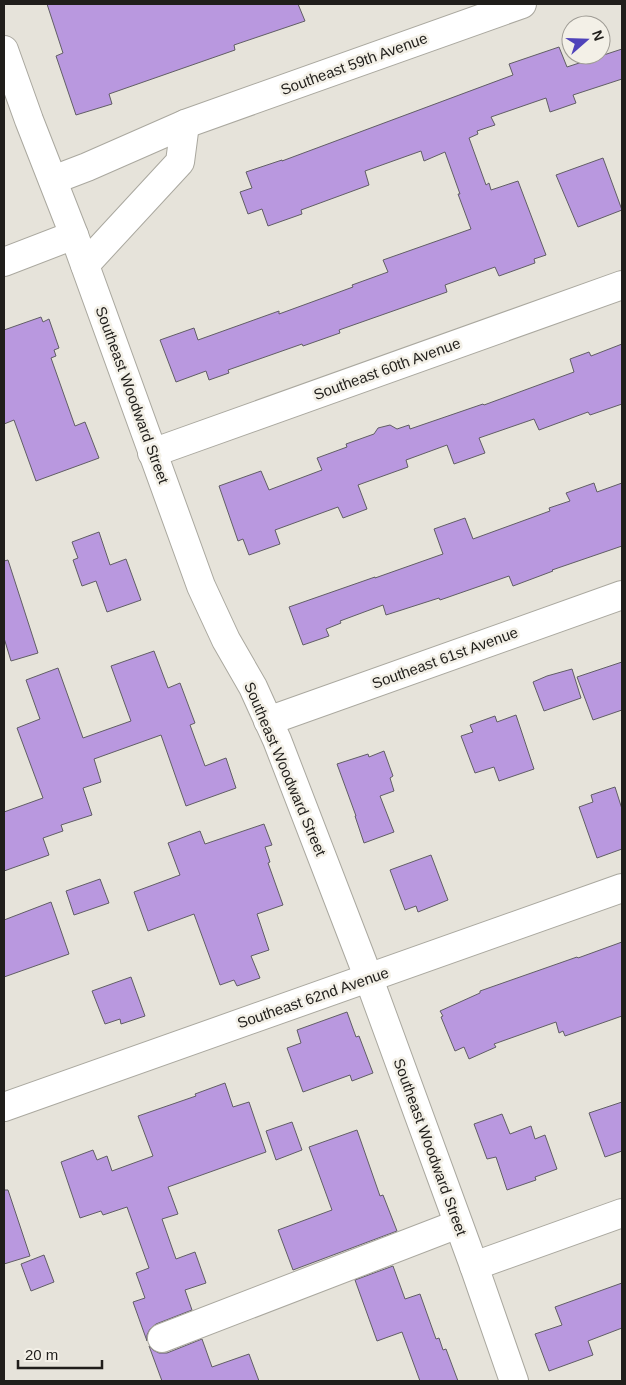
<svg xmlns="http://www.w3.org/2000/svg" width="626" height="1385" viewBox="0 0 626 1385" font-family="Helvetica,sans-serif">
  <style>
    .building { fill: #b998df; stroke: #615e65 }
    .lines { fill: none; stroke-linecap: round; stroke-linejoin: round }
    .minor-casing { stroke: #aaa89f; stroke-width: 30 }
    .minor { stroke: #fff; stroke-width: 28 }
    .labels { text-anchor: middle; stroke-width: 5; stroke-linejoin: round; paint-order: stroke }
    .street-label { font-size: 15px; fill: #201e1b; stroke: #f3f0e7 }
  </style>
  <rect width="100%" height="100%" fill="#e6e3da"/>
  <g class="building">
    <polygon points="47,4 298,4 305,21 234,45 235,50 109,94 112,104 76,115 56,56 63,53"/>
    <polygon points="559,47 567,67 622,49 622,79 573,95 576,103 550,112 546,98 491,117 495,125 477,131 478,134 469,138 486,185 489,183 491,190 518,181 546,255 534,259 535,263 499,276 495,267 445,285 447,292 339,330 340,333 303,346 302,344 228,370 229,373 209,380 206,371 176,382 160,340 194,328 198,340 279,311 279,314 353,287 352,285 388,272 383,260 471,229 458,194 460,194 445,152 424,161 421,151 365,171 369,185 301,210 302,214 268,226 262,209 248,214 240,192 252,188 246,172 282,160 282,161 513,75 509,64"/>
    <polygon points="603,158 622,210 578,227 556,175"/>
    <polygon points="41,317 43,322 49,319 59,348 54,350 56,356 51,358 75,426 85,422 99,458 36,481 14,420 4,424 4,330"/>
    <polygon points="622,344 622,404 590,415 588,412 539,430 534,419 479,438 485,453 454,464 447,445 406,460 408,467 358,485 367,509 343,518 338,507 275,530 280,544 249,555 243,539 238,541 219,486 261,471 269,490 322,470 317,458 347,447 346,444 374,434 378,428 390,425 397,429 409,425 410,429 483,404 484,405 574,372 570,359 589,352 591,356"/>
    <polygon points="594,483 597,492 622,483 622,546 552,570 553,571 513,586 509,576 440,600 439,598 386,615 383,605 340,621 341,623 326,629 329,636 303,645 289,607 375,577 375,578 443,554 434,529 465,518 473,539 550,511 549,508 570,501 566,493"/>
    <polygon points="99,532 110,565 126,559 141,600 107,612 96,581 82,586 73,560 78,558 72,542"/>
    <polygon points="8,560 38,653 11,661 4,638 4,561"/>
    <polygon points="154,651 168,688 180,683 195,723 190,725 205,766 226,758 236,788 186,806 161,735 94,759 101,782 83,788 92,815 61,825 63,831 43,838 49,855 4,871 4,812 43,798 17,728 40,719 26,680 58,668 83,738 131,721 111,666"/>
    <polygon points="622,662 622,710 593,720 577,677"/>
    <polygon points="572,669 581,698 544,711 533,682 547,676"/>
    <polygon points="516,715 534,769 499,781 494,767 475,773 461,736 473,732 470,725 495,716 497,722"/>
    <polygon points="384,751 393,776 390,778 394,791 380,796 394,832 364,843 355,816 356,816 337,764 368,754 369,757"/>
    <polygon points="615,787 622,809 622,849 597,858 579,807 593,802 591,795"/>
    <polygon points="264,824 272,845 265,847 270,862 268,863 283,905 257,914 269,950 251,956 260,978 237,986 234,980 220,985 194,914 148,931 134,892 180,875 168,843 200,831 205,844"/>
    <polygon points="431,855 448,900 418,912 416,906 405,910 390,870"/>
    <polygon points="100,879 109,903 74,915 66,891"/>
    <polygon points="51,902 69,954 4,977 4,920"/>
    <polygon points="622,942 622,1016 565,1036 563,1031 559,1033 556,1022 494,1044 496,1047 469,1059 464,1047 455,1051 441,1017 443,1016 440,1011 480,993 480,991 577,957 578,958"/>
    <polygon points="131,977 145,1016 121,1024 120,1019 105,1024 92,991"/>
    <polygon points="347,1012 356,1037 359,1036 373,1073 352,1081 350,1075 303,1092 287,1048 301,1043 297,1030"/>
    <polygon points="225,1083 233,1107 249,1102 266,1152 168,1187 178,1214 162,1219 176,1259 195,1252 206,1283 185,1290 192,1310 156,1324 150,1329 147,1335 147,1341 133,1302 145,1298 136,1273 149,1268 127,1207 103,1215 101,1211 80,1218 61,1162 93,1150 97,1160 107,1156 112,1171 153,1156 138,1116 196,1096 195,1094"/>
    <polygon points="622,1102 622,1151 605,1157 589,1113"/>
    <polygon points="502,1114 510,1134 531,1126 535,1139 545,1135 557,1169 535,1177 536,1180 507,1190 496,1157 487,1159 474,1124"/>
    <polygon points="292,1122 302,1150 276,1160 266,1131"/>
    <polygon points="357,1130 380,1196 383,1195 397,1231 293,1270 278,1230 332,1210 309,1147"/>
    <polygon points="4,1190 8,1190 30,1256 4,1264"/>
    <polygon points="44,1255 54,1282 31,1291 21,1264"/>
    <polygon points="393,1266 405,1299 420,1294 436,1339 439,1338 443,1350 446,1349 458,1381 420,1381 402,1332 377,1341 355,1280"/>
    <polygon points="622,1283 622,1328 588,1341 593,1355 549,1371 535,1334 562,1325 555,1307"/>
    <polygon points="202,1339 212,1367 249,1354 259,1381 162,1381 149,1346 153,1350 159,1353 167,1353"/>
  </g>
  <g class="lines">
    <defs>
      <g id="minor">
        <polyline points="4,50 29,120 74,235 201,586 226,640 253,687 277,740 369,979 474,1266 514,1381"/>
        <polyline points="53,180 87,167 185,124 522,4"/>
        <polyline points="4,262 74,235"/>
        <polyline points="85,265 180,162 185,124"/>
        <polyline points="152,453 622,285"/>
        <polyline points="268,721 622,595"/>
        <polyline points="4,1107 622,888"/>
        <polyline points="474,1266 622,1213"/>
        <polyline points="162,1338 458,1224"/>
      </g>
    </defs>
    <use href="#minor" class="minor-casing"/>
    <use href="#minor" class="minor"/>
  </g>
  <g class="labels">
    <g class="street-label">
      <text transform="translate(354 64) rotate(-20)" y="5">Southeast 59th Avenue</text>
      <text transform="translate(387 369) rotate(-20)" y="5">Southeast 60th Avenue</text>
      <text transform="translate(132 395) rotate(70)" y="5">Southeast Woodward Street</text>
      <text transform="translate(445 658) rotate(-20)" y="5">Southeast 61st Avenue</text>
      <text transform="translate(285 769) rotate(67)" y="5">Southeast Woodward Street</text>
      <text transform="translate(313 998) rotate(-19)" y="5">Southeast 62nd Avenue</text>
      <text transform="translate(430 1147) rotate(70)" y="5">Southeast Woodward Street</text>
    </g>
  </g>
  <rect width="626" height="1385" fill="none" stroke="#201e1b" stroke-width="10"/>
  <g transform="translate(586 40) rotate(70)"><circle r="24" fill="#f3f0e7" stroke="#9f9c95"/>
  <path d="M0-4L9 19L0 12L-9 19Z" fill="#4f43ba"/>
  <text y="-8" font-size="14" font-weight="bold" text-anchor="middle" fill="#201e1b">N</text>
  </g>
  <path d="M18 1360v8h84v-8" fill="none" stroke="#201e1b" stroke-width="2.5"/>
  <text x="25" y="1360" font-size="15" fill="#201e1b" stroke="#f3f0e7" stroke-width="4" paint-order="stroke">20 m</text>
</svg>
